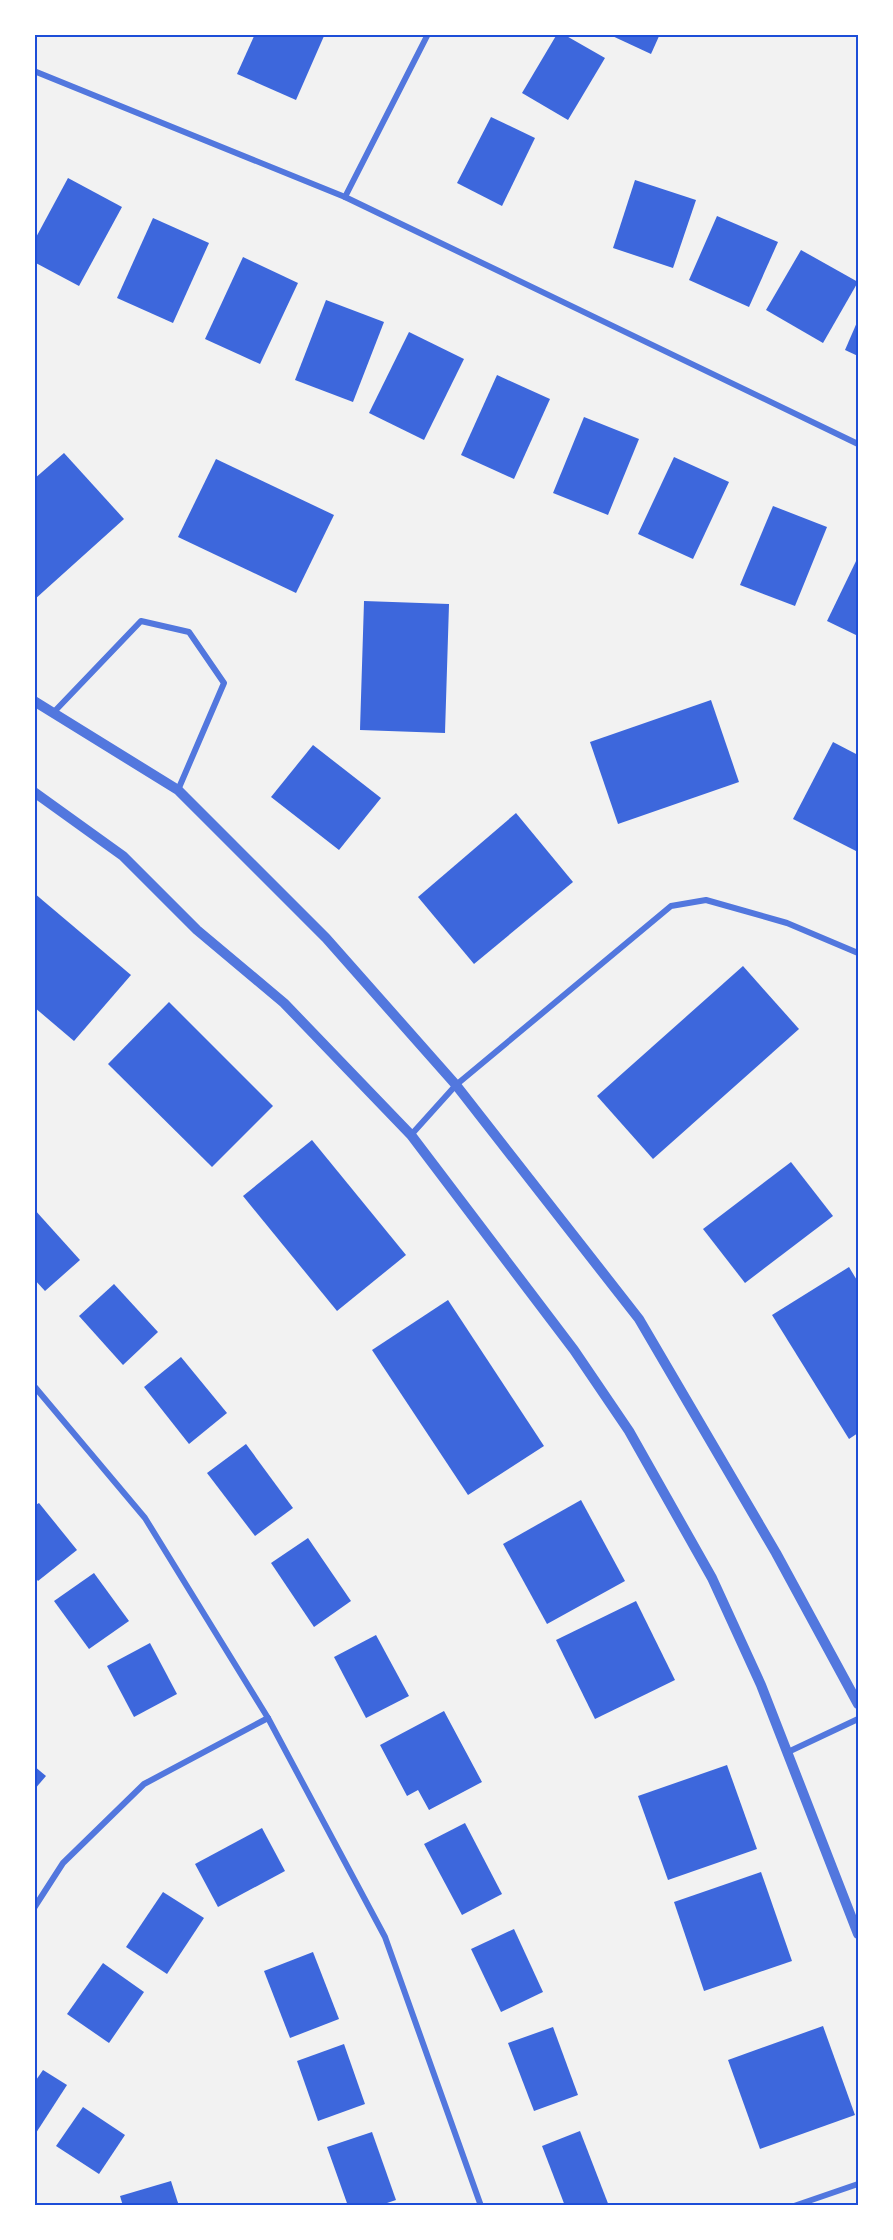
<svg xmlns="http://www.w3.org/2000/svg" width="893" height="2240" viewBox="0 0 893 2240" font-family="Signika,sans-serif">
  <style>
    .building { fill: #3d67dc }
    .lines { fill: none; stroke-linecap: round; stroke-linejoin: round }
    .minor { stroke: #5277de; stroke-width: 6 }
    .tertiary { stroke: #5277de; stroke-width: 10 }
    .neatline { fill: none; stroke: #1d4ed8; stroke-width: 2 }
  </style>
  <rect width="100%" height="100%" fill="#f2f2f2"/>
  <g class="building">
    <polygon points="255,34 319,34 324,36 296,100 237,74"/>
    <polygon points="557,34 563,34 605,58 568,120 522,93"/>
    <polygon points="608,34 660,34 651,54"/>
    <polygon points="491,117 535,138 502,206 457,183"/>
    <polygon points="68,178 122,207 79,286 34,262 34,241"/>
    <polygon points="635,180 696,200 673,268 613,248"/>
    <polygon points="717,216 778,242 749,307 689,280"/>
    <polygon points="153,218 209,243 173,323 117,298"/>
    <polygon points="801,250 858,282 823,343 766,310"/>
    <polygon points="243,257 298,283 260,364 205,339"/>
    <polygon points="326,300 384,322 353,402 295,380"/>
    <polygon points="858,320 858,356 845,350"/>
    <polygon points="409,332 464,359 424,440 369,413"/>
    <polygon points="497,375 550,399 514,479 461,455"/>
    <polygon points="584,417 639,439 608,515 553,493"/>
    <polygon points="64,453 124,519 34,600 34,479"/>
    <polygon points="674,457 729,482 693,559 638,534"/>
    <polygon points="216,459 334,515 296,593 178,537"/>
    <polygon points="773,506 827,527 795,606 740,585"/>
    <polygon points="858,557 858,636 827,621"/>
    <polygon points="364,601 449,604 445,733 360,730"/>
    <polygon points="711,700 739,782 618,824 590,742"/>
    <polygon points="833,742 858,755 858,852 793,819"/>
    <polygon points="313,745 381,798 339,850 271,797"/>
    <polygon points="516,813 573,882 474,964 418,897"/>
    <polygon points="34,893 131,975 74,1041 34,1007"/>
    <polygon points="743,966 799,1029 653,1159 597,1096"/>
    <polygon points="169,1002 273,1106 212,1167 108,1064"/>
    <polygon points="312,1140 406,1255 337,1311 243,1196"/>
    <polygon points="791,1162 833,1216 745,1283 703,1229"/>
    <polygon points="34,1209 80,1260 45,1291 34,1279"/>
    <polygon points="849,1267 858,1282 858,1433 849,1439 772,1315"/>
    <polygon points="114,1284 158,1332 123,1365 79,1316"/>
    <polygon points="448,1300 544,1446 468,1495 372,1350"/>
    <polygon points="181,1357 227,1413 189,1444 144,1387"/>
    <polygon points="246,1444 293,1508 255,1536 207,1473"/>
    <polygon points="581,1500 625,1581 547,1624 503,1544"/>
    <polygon points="39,1503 77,1550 38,1581 34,1576 34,1506"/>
    <polygon points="308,1538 351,1601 314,1627 271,1563"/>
    <polygon points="94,1573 129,1621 89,1649 54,1601"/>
    <polygon points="636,1601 675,1680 595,1719 556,1640"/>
    <polygon points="376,1635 409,1696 366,1718 334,1657"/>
    <polygon points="150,1643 177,1694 134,1717 107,1666"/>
    <polygon points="444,1711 482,1782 429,1810 418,1790 407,1796 380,1745"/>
    <polygon points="727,1765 757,1849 668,1880 638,1796"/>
    <polygon points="34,1766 46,1776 34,1790"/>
    <polygon points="465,1823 502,1894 462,1915 424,1844"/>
    <polygon points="262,1828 285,1871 218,1907 195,1864"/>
    <polygon points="761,1872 792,1961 704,1991 674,1902"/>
    <polygon points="163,1892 204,1918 167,1974 126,1947"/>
    <polygon points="514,1929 543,1992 501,2012 471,1949"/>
    <polygon points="313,1952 339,2019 290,2038 264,1971"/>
    <polygon points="103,1963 144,1992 109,2043 67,2014"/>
    <polygon points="823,2026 855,2115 760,2149 728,2060"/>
    <polygon points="553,2027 578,2095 534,2111 508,2043"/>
    <polygon points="344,2044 365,2104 318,2121 297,2061"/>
    <polygon points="43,2070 67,2085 34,2136 34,2083"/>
    <polygon points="83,2107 125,2135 99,2174 56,2146"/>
    <polygon points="580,2131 609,2206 565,2206 542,2146"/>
    <polygon points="372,2132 396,2200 378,2206 348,2206 327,2147"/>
    <polygon points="171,2181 179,2206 123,2206 120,2196"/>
  </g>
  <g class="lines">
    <g class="minor">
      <polyline points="34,71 345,197 858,444"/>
      <polyline points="345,197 428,34"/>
      <polyline points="53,713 141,621 189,632 224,683 178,790"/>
      <polyline points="411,1135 456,1085 671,906 706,900 787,923 858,953"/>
      <polyline points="34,1386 145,1518 268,1718 385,1937 481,2206"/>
      <polyline points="788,1752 858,1719"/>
      <polyline points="34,1908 63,1863 144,1784 268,1718"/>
      <polyline points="794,2206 858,2184"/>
    </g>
    <g class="tertiary">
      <polyline points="34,701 178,790 326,938 456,1085 639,1319 776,1553 858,1704"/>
      <polyline points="34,792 123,856 197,930 284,1003 411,1135 574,1350 629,1431 712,1578 761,1685 858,1934"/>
    </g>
  </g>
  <rect width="893" height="2240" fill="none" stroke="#ffffff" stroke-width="72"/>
  <rect x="36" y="36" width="821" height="2168" class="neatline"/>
</svg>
